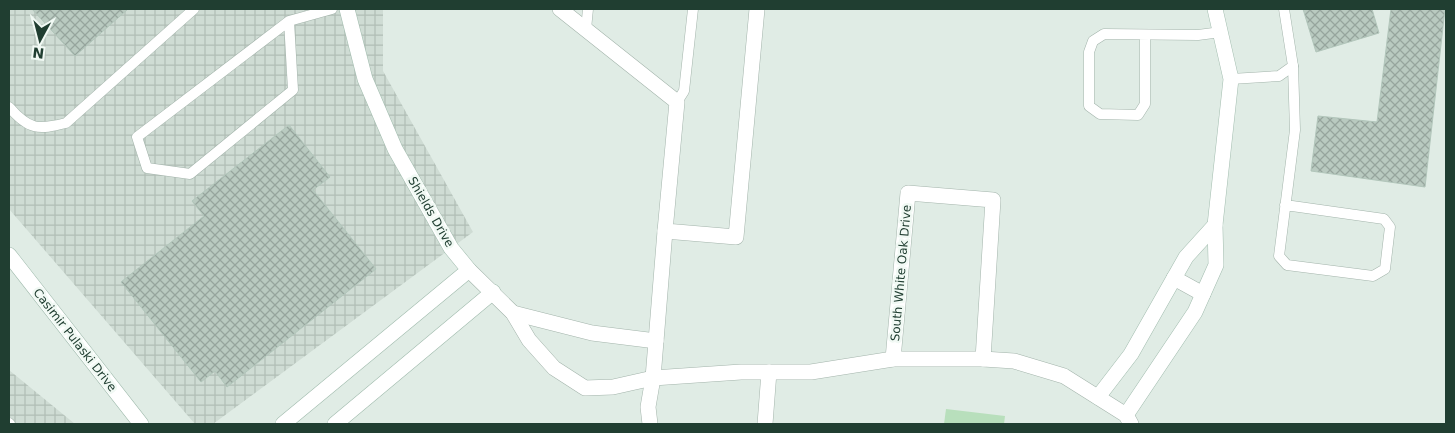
<svg xmlns="http://www.w3.org/2000/svg" width="1455" height="433" viewBox="0 0 1455 433" font-family="'DejaVu Sans',sans-serif">
  <style>
    .industrial { fill: url(#industrial-grid) }
    .pitch { fill: #b8dfbc }
    .building { fill: url(#building-cross-hatch); stroke: #b2c6bb }
    .lines { fill: none; stroke-linecap: round; stroke-linejoin: round }
    .lane-casing { stroke: #a3b4ab; stroke-width: 11 }
    .street-casing { stroke: #a3b4ab; stroke-width: 16 }
    .secondary-casing { stroke: #a1bcae; stroke-width: 16 }
    .lane { stroke: #fff; stroke-width: 10 }
    .street { stroke: #fff; stroke-width: 15 }
    .secondary { stroke: #fff; stroke-width: 15 }
    .labels { text-anchor: middle; stroke-width: 5; stroke-linejoin: round; paint-order: stroke }
    .street-label { font-size: 12px; fill: #203e31; stroke: #f1f9f4 }
  </style>
  <defs>
    <pattern id="industrial-grid" width="8" height="8" patternUnits="userSpaceOnUse" patternTransform="scale(1.25)"><rect width="8" height="8" fill="#cfdcd4"/><path d="M0 4h8M4 0v8" fill="none" stroke="#b1beb6"/></pattern>
    <pattern id="building-cross-hatch" width="8" height="8" patternUnits="userSpaceOnUse" patternTransform="scale(1.25)"><rect width="8" height="8" fill="#b9cac0"/><path d="M0 0l8 8M0 8l8-8" fill="none" stroke="#96a59d"/></pattern>
  </defs>
  <rect width="100%" height="100%" fill="#e0ece5"/>
  <g class="industrial">
    <polygon points="9,9 383,9 383,71 473,232 213,424 195,424 9,209"/>
    <polygon points="9,370 75,424 9,424"/>
  </g>
  <polygon class="pitch" points="946,409 1005,416 1004,424 944,424"/>
  <g class="building">
    <polygon points="32,9 128,9 75,56"/>
    <polygon points="1303,9 1372,9 1379,33 1316,52"/>
    <polygon points="1391,9 1445,9 1425,187 1311,171 1318,116 1377,122"/>
    <polygon points="289,125 330,177 313,190 376,269 227,387 215,371 201,382 121,282 204,216 192,201"/>
  </g>
  <g class="lines">
    <defs>
      <g id="lane">
        <polyline points="289,21 293,90 190,174 147,168 137,137 289,21 332,9"/>
        <polyline points="586,29 588,9"/>
        <polyline points="1145,35 1145,104 1138,115 1100,114 1089,106 1089,52 1093,41 1104,34 1198,35 1221,32"/>
        <polyline points="1231,79 1279,76 1293,66 1284,9"/>
        <polyline points="677,102 684,91 693,9"/>
        <path d="M9 107C29 130 38 130 66 123L194 9"/>
        <polyline points="1285,205 1384,219 1390,227 1385,269 1373,276 1287,265 1279,256 1295,130 1293,66"/>
        <polyline points="9,423 10,424"/>
      </g>
      <g id="street">
        <polyline points="560,9 677,102 665,231 736,237 757,9"/>
        <polyline points="469,270 513,313 529,340 554,368 585,388 613,387 653,378 741,372 811,372 893,359 983,359 1014,361 1064,376 1126,415 1131,424"/>
        <polyline points="1174,278 1203,294"/>
        <polyline points="513,313 592,333 656,341"/>
        <polyline points="893,359 908,193 993,200 983,359"/>
        <polyline points="650,424 648,407 653,378 665,231"/>
        <polyline points="765,424 769,372"/>
      </g>
      <g id="secondary">
        <polyline points="9,255 141,424"/>
        <polyline points="1098,397 1131,354 1186,257 1215,225"/>
        <polyline points="1126,415 1195,312 1216,265 1215,225 1231,79 1215,9"/>
        <polyline points="283,424 469,270 451,248 395,149 365,79 347,9"/>
        <polyline points="335,424 493,292"/>
      </g>
    </defs>
    <use href="#lane" class="lane-casing"/>
    <use href="#street" class="street-casing"/>
    <use href="#secondary" class="secondary-casing"/>
    <use href="#lane" class="lane"/>
    <use href="#street" class="street"/>
    <use href="#secondary" class="secondary"/>
  </g>
  <g class="labels">
    <g class="street-label">
      <text transform="translate(431 212) rotate(60)" y="4">Shields Drive</text>
      <text transform="translate(901 273) rotate(-85)" y="4">South White Oak Drive</text>
      <text transform="translate(75 340) rotate(52)" y="4">Casimir Pulaski Drive</text>
    </g>
  </g>
  <rect width="1455" height="433" fill="none" stroke="#203e31" stroke-width="20"/>
  <g transform="translate(40 40) rotate(187)" stroke="#f1f9f4" stroke-width="4" paint-order="stroke">
  <path d="M0-4L9 19L0 12L-9 19Z" fill="#203e31"/>
  <text y="-8" font-size="14" font-weight="bold" text-anchor="middle" fill="#203e31">N</text>
  </g>
</svg>
